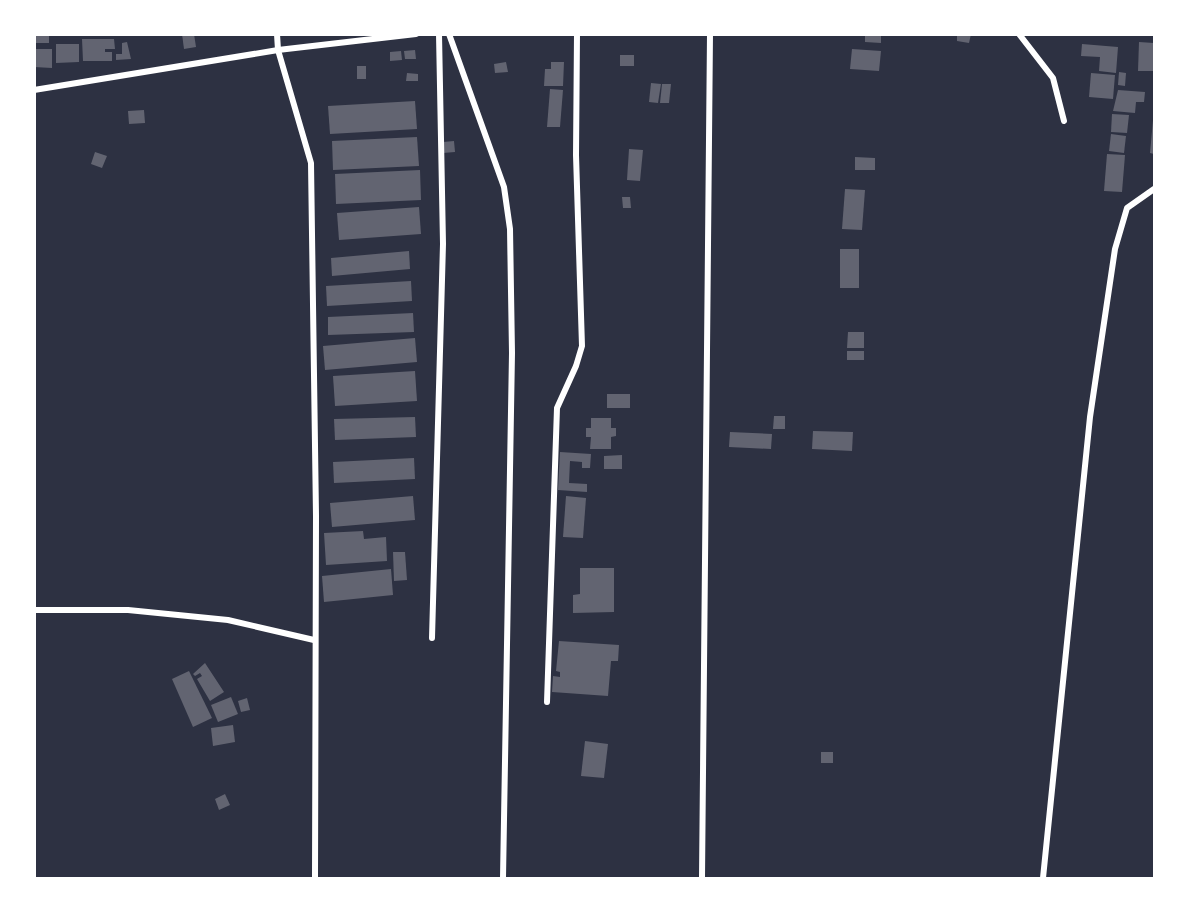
<svg xmlns="http://www.w3.org/2000/svg" width="1189" height="913" viewBox="0 0 1189 913" font-family="'Roboto Serif',serif">
  <style>
    .building { fill: #626471 }
    .lines { fill: none; stroke-linecap: round; stroke-linejoin: round }
    .minor { stroke: #fff; stroke-width: 6 }
  </style>
  <rect width="100%" height="100%" fill="#2d3142"/>
  <g class="building">
    <rect x="34" y="34" width="15" height="9"/>
    <polygon points="182,34 194,34 196,47 184,49"/>
    <polygon points="865,34 881,34 881,43 865,42"/>
    <polygon points="957,34 971,34 969,43 957,41"/>
    <polygon points="82,39 114,39 115,49 105,49 105,52 112,52 112,61 83,61"/>
    <polygon points="127,42 131,59 116,60 116,54 122,54 122,43"/>
    <polygon points="1139,42 1154,43 1154,71 1138,71"/>
    <polygon points="56,44 79,44 79,62 56,63"/>
    <polygon points="1082,44 1118,47 1116,73 1099,71 1100,57 1081,56"/>
    <polygon points="34,49 52,49 52,68 34,67"/>
    <polygon points="852,49 881,51 879,71 850,69"/>
    <polygon points="415,50 416,59 405,59 404,51"/>
    <polygon points="401,51 402,60 390,61 390,52"/>
    <rect x="620" y="55" width="14" height="11"/>
    <polygon points="506,62 508,72 495,73 494,64"/>
    <polygon points="551,62 564,62 563,86 544,86 545,69 551,69"/>
    <rect x="357" y="66" width="9" height="13"/>
    <polygon points="1119,72 1126,73 1125,86 1118,85"/>
    <polygon points="407,73 418,74 418,81 406,81"/>
    <polygon points="1091,73 1115,75 1113,99 1089,97"/>
    <polygon points="651,83 661,84 658,103 649,102"/>
    <polygon points="662,84 671,84 669,103 660,103"/>
    <polygon points="550,89 563,90 560,127 547,127"/>
    <polygon points="1118,90 1145,92 1144,102 1136,102 1135,113 1113,111"/>
    <polygon points="415,101 417,129 330,134 328,106"/>
    <polygon points="144,110 145,123 129,124 128,111"/>
    <polygon points="1112,114 1129,115 1127,133 1111,132"/>
    <polygon points="1153,120 1154,120 1154,154 1150,153"/>
    <polygon points="1111,134 1126,136 1124,153 1109,151"/>
    <polygon points="417,137 419,166 333,170 332,141"/>
    <polygon points="454,141 455,152 443,153 443,142"/>
    <polygon points="629,149 643,150 640,181 627,180"/>
    <polygon points="95,152 107,156 102,168 91,164"/>
    <polygon points="1107,154 1125,155 1122,192 1104,191"/>
    <polygon points="855,157 875,158 875,170 855,170"/>
    <polygon points="420,170 421,200 336,204 335,174"/>
    <polygon points="845,189 865,190 862,230 842,229"/>
    <polygon points="622,197 630,197 631,208 623,208"/>
    <polygon points="419,207 421,234 339,240 337,213"/>
    <rect x="840" y="249" width="19" height="39"/>
    <polygon points="409,251 410,269 332,276 331,258"/>
    <polygon points="411,281 412,301 327,306 326,286"/>
    <polygon points="413,313 414,332 328,335 328,317"/>
    <polygon points="848,332 864,332 864,348 847,348"/>
    <polygon points="415,338 417,362 325,370 323,346"/>
    <rect x="847" y="351" width="17" height="9"/>
    <polygon points="415,371 417,401 335,406 333,376"/>
    <rect x="607" y="394" width="23" height="14"/>
    <polygon points="774,416 785,416 785,429 773,429"/>
    <polygon points="415,417 416,437 335,440 334,419"/>
    <polygon points="591,418 611,418 611,428 616,428 616,436 611,437 611,449 590,449 591,437 586,437 586,428 591,428"/>
    <polygon points="813,431 853,432 852,451 812,449"/>
    <polygon points="730,432 772,434 771,449 729,447"/>
    <polygon points="560,452 591,454 590,468 582,468 582,462 570,461 569,483 587,484 587,492 558,490"/>
    <polygon points="622,455 622,469 604,469 604,456"/>
    <polygon points="414,458 415,479 334,483 333,462"/>
    <polygon points="413,496 415,520 332,527 330,503"/>
    <polygon points="566,496 586,498 583,538 563,537"/>
    <polygon points="363,531 364,539 386,537 387,561 326,565 324,533"/>
    <polygon points="393,552 405,552 407,580 394,581"/>
    <polygon points="580,568 614,568 614,612 573,613 573,595 580,594"/>
    <polygon points="391,569 393,595 324,602 322,576"/>
    <polygon points="559,641 619,645 618,661 611,661 608,696 552,692 553,676 560,677 560,672 556,671"/>
    <polygon points="205,663 224,692 210,701 197,679 202,676 200,673 195,676 193,674"/>
    <polygon points="189,671 212,718 193,727 172,679"/>
    <polygon points="231,697 238,714 218,722 211,705"/>
    <polygon points="247,698 250,710 241,712 238,701"/>
    <polygon points="233,725 235,742 213,746 211,728"/>
    <polygon points="585,741 608,744 604,778 581,776"/>
    <rect x="821" y="752" width="12" height="11"/>
    <polygon points="225,794 230,805 219,810 215,799"/>
  </g>
  <g class="lines">
    <g class="minor">
      <polyline points="277,34 278,50 311,163 316,516 315,878"/>
      <polyline points="449,34 504,187 510,229 512,353 503,878"/>
      <polyline points="1019,34 1053,78 1064,121"/>
      <polyline points="34,90 278,50 416,34"/>
      <polyline points="34,610 128,610 228,620 314,640"/>
      <polyline points="432,638 443,244 439,34"/>
      <polyline points="547,702 557,408 576,366 582,346 576,155 577,34"/>
      <polyline points="702,878 710,34"/>
      <polyline points="1043,878 1090,417 1115,249 1127,208 1154,189"/>
    </g>
  </g>
  <rect width="1189" height="913" fill="none" stroke="#ffffff" stroke-width="72"/>
</svg>
